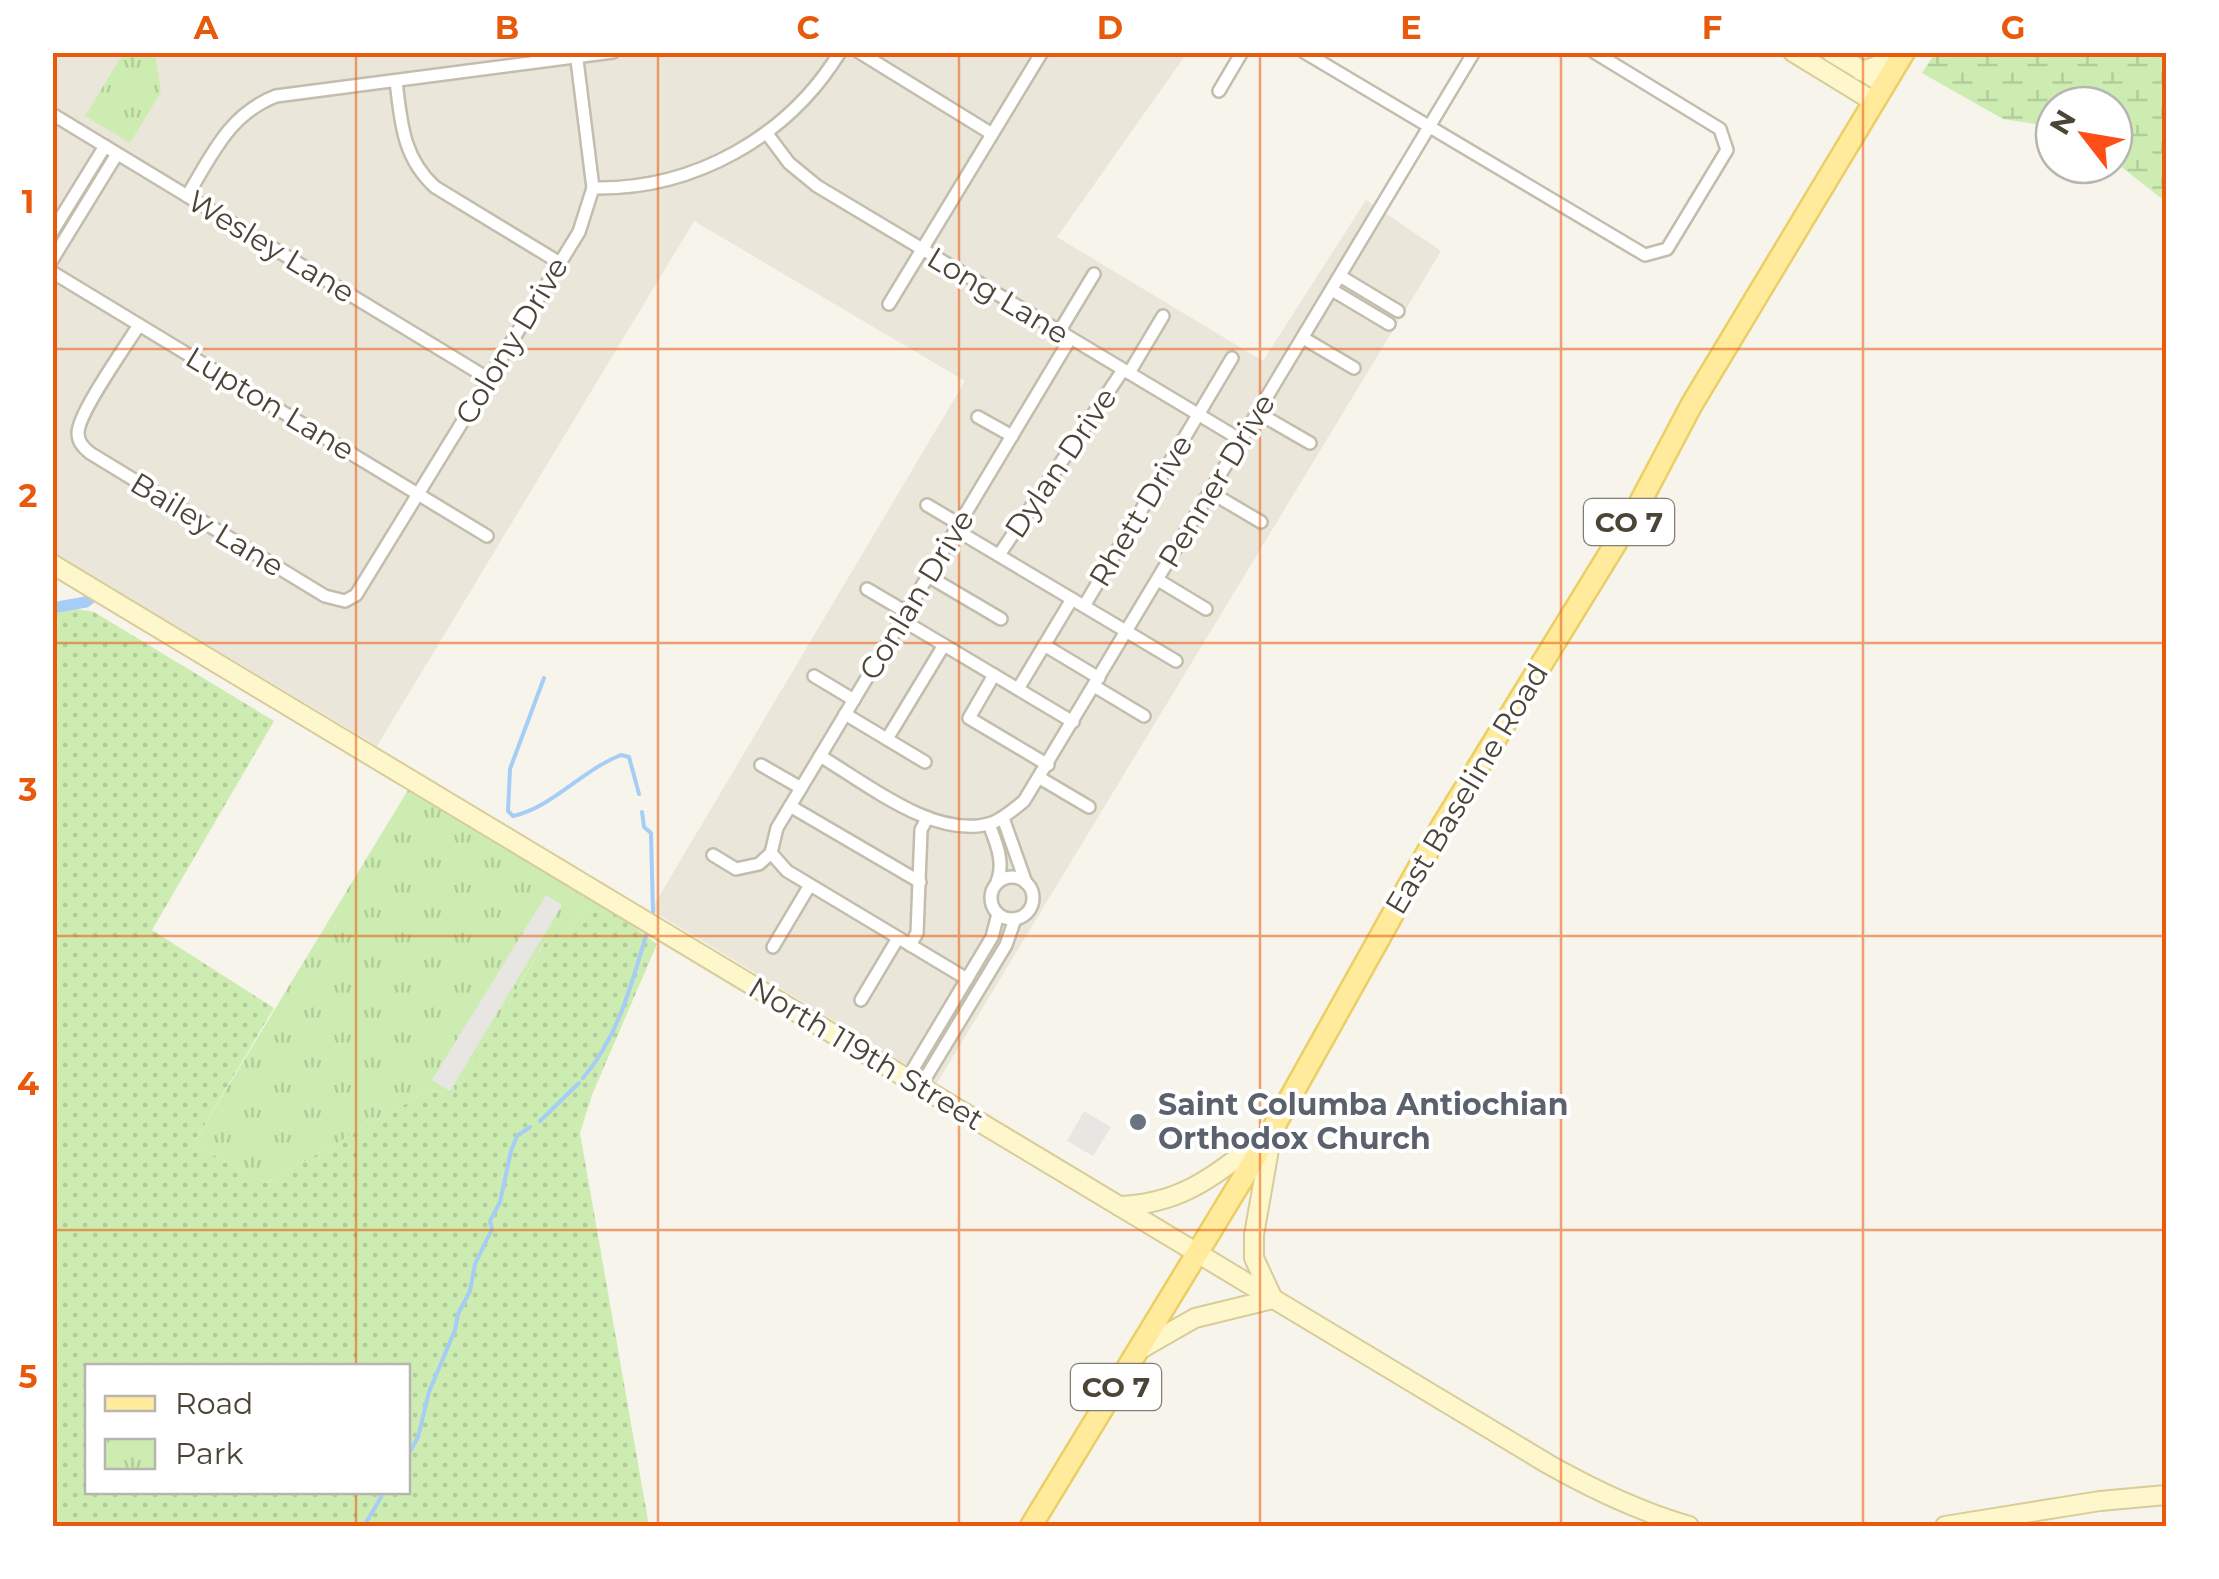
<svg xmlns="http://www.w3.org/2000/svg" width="2219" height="1579" viewBox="0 0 2219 1579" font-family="Montserrat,sans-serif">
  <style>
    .residential { fill: #eae6d9 }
    .grass { fill: url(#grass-dots); fill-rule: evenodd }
    .wetland { fill: url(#wetland-marsh) }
    .park { fill: url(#park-tufts) }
    .parking { fill: #e8e6e2 }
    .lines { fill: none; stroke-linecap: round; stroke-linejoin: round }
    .stream { stroke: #a5cdf5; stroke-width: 4 }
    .canal { stroke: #a5cdf5; stroke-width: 11 }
    .street-casing { stroke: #c2bdac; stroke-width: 16 }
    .secondary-casing { stroke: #d8cc99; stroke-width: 22 }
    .primary-casing { stroke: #ebce64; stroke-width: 25 }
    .street { stroke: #fff; stroke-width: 11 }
    .secondary { stroke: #fff7cc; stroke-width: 18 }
    .primary { stroke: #ffeb9b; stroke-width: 20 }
    .grid { fill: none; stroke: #e8590c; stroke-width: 2.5; stroke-opacity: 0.55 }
    .worship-dot { fill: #6b7280; stroke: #fff; stroke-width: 4 }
    .labels { text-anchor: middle; stroke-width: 8; stroke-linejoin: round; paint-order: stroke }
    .shield { fill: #fff; stroke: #817d74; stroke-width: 2.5 }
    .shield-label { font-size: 28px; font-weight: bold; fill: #4b4538 }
    .street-label { font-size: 30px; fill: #4b4538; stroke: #fff }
    .worship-label { font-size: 30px; font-weight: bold; fill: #5b616d; stroke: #fff; text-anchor: start }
    .neatline { fill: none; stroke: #e8590c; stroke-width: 4 }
    .grid-label { font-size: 32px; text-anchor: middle; font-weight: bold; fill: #e8590c }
  </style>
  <defs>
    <pattern id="grass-dots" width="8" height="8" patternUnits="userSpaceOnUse" patternTransform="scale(2.5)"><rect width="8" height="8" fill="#cdecb2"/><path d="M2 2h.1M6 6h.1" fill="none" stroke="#b2cc9a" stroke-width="1.8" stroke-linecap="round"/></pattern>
    <pattern id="wetland-marsh" width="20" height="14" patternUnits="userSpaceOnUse" patternTransform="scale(2.5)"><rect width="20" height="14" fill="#cdecb2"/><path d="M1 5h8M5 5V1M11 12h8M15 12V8" fill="none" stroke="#b2cc9a"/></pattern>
    <pattern id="park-tufts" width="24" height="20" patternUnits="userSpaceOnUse" patternTransform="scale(2.5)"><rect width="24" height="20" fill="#cdecb2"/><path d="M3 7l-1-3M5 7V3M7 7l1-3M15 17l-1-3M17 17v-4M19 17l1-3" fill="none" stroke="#b2cc9a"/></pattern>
  </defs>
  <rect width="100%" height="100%" fill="#f6f4eb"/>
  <polygon class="residential" points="53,53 1187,53 1057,237 1263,361 1366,200 1441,251 937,1083 651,910 965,381 694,221 377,746 53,552"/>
  <path class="grass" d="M52 605 94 612 274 721 152 930 274 1008 193 1144 266 1183 421 1095 436 1091 450 1099 547 939 582 917 594 898 657 944 592 1095 580 1133 649 1526H53ZM88 1366H408V1492H88Z"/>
  <polygon class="wetland" points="1935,53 2166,53 2166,202 2114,161 2114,105 2054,105 2054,127 2003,119 1922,73"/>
  <g class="park">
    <polygon points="124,52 155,53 161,92 130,143 85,116"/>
    <polygon points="408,790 594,898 582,917 546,940 450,1100 436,1091 421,1095 266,1183 193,1144"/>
  </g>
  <g class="parking">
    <polygon points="546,895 562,905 450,1091 432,1080"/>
    <polygon points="1084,1111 1111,1127 1093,1156 1067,1141"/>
  </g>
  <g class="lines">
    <g class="stream">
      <path d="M544 678 510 769 508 811 513 816C553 807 582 770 621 755L629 757 639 794"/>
      <polyline points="642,812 644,827 651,833 653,913"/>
      <path d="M583 1078C619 1036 632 982 647 932"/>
      <polyline points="540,1121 579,1083"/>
      <polyline points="408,1455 418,1437 429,1392 455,1330 458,1314 470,1291 475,1264 492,1229 490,1221 500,1202 511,1151 517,1136 530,1127"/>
      <polyline points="364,1526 384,1492"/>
    </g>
    <polyline class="canal" points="52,608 86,602 91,598"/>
    <defs>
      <g id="street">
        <polyline points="859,52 992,134"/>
        <polyline points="1304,52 1645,255 1667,249 1727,150 1720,129 1594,52"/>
        <path d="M396 81C401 123 403 158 435 187L560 263"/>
        <polyline points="1219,91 1242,52"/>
        <polyline points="52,114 489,379"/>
        <polyline points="768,135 789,163 817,186 1241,440"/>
        <path d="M593 188C694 190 788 137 840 52"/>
        <path d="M187 196C212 155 229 114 276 96L613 52"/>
        <polyline points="52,232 105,146"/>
        <polyline points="52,260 117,154"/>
        <polyline points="52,272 487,536"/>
        <polyline points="1340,276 1398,311"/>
        <polyline points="1332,290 1389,324"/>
        <polyline points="889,304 1042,52"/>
        <path d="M139 325C126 346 78 413 78 433 78 442 83 447 90 453L325 596 345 601 356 595 579 232 593 188 576 52"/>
        <polyline points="1059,332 1094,274"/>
        <polyline points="1303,338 1354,368"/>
        <polyline points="1129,373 1163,316"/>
        <polyline points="1258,413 1310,443"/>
        <polyline points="978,417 1012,436"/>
        <polyline points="1210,492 1261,522"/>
        <polyline points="927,505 959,524"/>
        <polyline points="956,530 1176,661"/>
        <polyline points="999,555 1123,370"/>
        <polyline points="928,576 1001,619"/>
        <polyline points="1158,580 1206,609"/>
        <polyline points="867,589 906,612"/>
        <polyline points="1084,606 1232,358"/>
        <polyline points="902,620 1073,722"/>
        <polyline points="1044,645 1099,678"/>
        <polyline points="994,675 969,718 1048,765"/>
        <polyline points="814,676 854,700"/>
        <polyline points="1094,686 1144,716"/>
        <polyline points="1018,689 1072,599"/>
        <polyline points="845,714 925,762"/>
        <polyline points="887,739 944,645"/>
        <path d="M820 756C866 783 936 841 992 823 1004 818 1014 809 1024 801L1474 52"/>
        <polyline points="761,765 801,788"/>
        <polyline points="1040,778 1089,807"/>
        <polyline points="790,806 920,882"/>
        <polyline points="1003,818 1026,883"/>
        <path d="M989 824C996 843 1005 862 997 882"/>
        <polyline points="771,853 777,828 1070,339"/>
        <polyline points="771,853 787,871 967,979"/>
        <polyline points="713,855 736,869 759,864 771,853"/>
        <circle cx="1012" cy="898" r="21"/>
        <polyline points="910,945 917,933 921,830 927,818"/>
        <polyline points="773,947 810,885"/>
        <polyline points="861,1000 898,938"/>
        <polyline points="907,1079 992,937 998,914"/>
        <polyline points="920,1087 1006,945 1015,919"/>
      </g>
      <g id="secondary">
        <polyline points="1793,52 1873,101"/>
        <polyline points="1831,52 1884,84"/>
        <polyline points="1861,71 1877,66 1890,52"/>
        <path d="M52 564 1548 1464C1594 1490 1638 1511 1689 1526"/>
        <path d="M1119 1206C1185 1204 1216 1173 1267 1136"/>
        <polyline points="1139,1350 1195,1318 1273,1299 1254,1258 1254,1235 1271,1138"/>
        <polyline points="1945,1526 2100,1501 2166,1495"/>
      </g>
      <polyline id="primary" points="1031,1526 1271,1132 1442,826 1635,512 1692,404 1904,52"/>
    </defs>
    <use href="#street" class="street-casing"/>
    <use href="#secondary" class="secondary-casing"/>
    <use href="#primary" class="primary-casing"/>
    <use href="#street" class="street"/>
    <use href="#secondary" class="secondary"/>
    <use href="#primary" class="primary"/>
  </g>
  <path class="grid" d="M356 52V1366M658 52V1526M959 52V1526M1260 52V1526M1561 52V1526M1863 52V1526M52 349H2166M52 643H2166M52 936H2166M52 1230H2166M356 1492V1526"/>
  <circle class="worship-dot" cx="1138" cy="1122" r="10"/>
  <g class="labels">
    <g class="shield">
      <rect x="1584" y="499" width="90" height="46" rx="8"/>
      <rect x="1071" y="1364" width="90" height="46" rx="8"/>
    </g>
    <g class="shield-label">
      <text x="1629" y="532">CO 7</text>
      <text x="1116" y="1397">CO 7</text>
    </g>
    <g class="street-label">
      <text transform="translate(271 247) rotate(31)" y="10">Wesley Lane</text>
      <text transform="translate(998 296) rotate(31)" y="10">Long Lane</text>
      <text transform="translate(512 341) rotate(-59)" y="10">Colony Drive</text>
      <text transform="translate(270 404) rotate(31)" y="10">Lupton Lane</text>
      <text transform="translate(1061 463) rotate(-56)" y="10">Dylan Drive</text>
      <text transform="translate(1217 481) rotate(-59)" y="10">Penner Drive</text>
      <text transform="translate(1141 511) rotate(-59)" y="10">Rhett Drive</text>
      <text transform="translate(207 525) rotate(31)" y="10">Bailey Lane</text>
      <text transform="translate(917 595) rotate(-59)" y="10">Conlan Drive</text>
      <text transform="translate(1467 789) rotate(-59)" y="10">East Baseline Road</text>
      <text transform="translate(866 1054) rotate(31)" y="10">North 119th Street</text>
    </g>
    <g class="worship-label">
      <text x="1158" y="1115">Saint Columba Antiochian<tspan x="1158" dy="34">Orthodox Church</tspan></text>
    </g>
  </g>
  <rect width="2219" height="1579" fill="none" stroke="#ffffff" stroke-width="110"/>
  <rect x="85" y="1364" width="325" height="130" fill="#ffffff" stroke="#b7b5af" stroke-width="2.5"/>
  <rect x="105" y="1396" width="50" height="15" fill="#ffeb9b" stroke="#b7b5af" stroke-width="2.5"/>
  <text x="175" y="1414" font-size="30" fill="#4b4538">Road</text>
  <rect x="105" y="1439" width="50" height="30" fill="url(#park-tufts)" stroke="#b7b5af" stroke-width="2.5"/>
  <text x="175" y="1464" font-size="30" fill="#4b4538">Park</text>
  <g transform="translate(2084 135) rotate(301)"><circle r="48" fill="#ffffff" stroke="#b7b5af" stroke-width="2.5"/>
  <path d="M0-8L18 38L0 25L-18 38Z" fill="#ff4f19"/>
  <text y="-15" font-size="28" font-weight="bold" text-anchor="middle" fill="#4b4538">N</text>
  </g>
  <rect x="55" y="55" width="2109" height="1469" class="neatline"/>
  <g class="grid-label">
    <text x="206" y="39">A</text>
    <text x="507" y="39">B</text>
    <text x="808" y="39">C</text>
    <text x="1110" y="39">D</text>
    <text x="1411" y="39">E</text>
    <text x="1712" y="39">F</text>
    <text x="2013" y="39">G</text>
    <text x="28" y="213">1</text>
    <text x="28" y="507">2</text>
    <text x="28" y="801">3</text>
    <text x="28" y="1095">4</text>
    <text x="28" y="1388">5</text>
  </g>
</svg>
